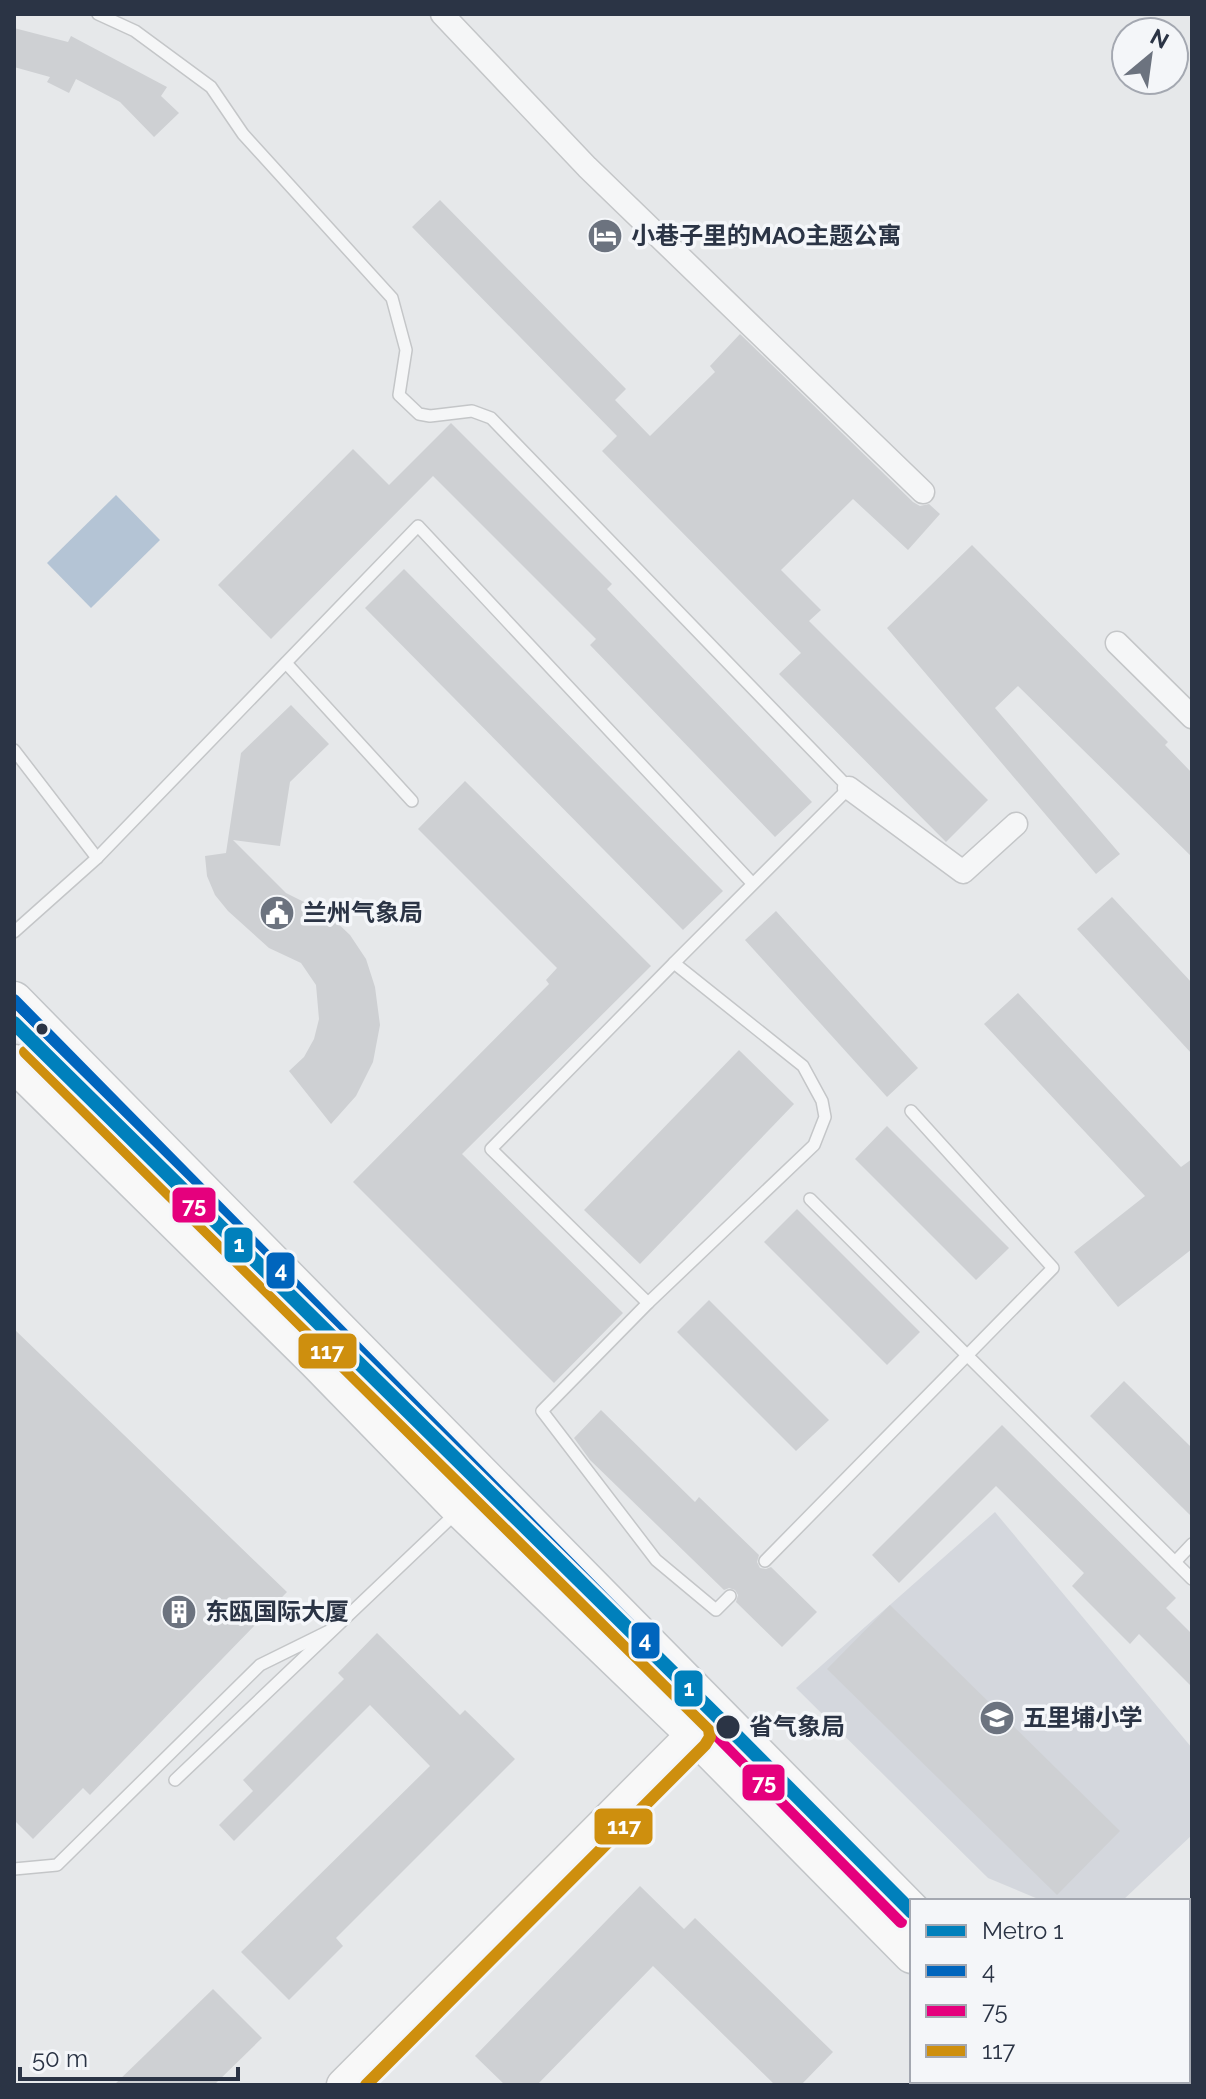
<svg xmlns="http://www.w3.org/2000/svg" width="1206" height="2099" viewBox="0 0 1206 2099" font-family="Raleway,'Noto Sans SC',sans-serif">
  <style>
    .built { fill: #d4d7dd }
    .water { fill: #b4c4d5 }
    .building { fill: #ced0d3 }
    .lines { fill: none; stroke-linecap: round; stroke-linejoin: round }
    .lane-casing { stroke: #c4c6c8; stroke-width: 14 }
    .street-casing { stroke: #c4c6c8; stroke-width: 25 }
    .secondary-casing { stroke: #c4c6c8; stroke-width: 35 }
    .primary-casing { stroke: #c2c5c8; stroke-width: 39 }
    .lane { stroke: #f5f6f7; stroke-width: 11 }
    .street { stroke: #f5f6f7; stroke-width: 22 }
    .secondary { stroke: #f8f8f8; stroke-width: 32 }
    .primary { stroke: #f8f8f8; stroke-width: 36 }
    .bus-1-casing { stroke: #f4f6f9; stroke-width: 18 }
    .bus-2-casing { stroke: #f4f6f9; stroke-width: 18 }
    .bus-3-casing { stroke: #f4f6f9; stroke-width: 18 }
    .bus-1 { stroke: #0065bd; stroke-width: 12 }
    .bus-2 { stroke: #e5007d; stroke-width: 12 }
    .bus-3 { stroke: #ce8f0e; stroke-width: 12 }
    .metro-1-casing { stroke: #f4f6f9; stroke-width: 20 }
    .metro-1 { stroke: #0080bc; stroke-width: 14 }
    .bus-dot { fill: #2b3445; stroke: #f4f6f9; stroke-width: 3 }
    .labels { text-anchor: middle; stroke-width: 7; stroke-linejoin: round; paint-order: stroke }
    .poi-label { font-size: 24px; font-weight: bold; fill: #2b3445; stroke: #f4f6f9; text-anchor: start }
    .stop-label { font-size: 24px; font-weight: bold; fill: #2b3445; stroke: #f4f6f9; text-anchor: start }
    .line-badge { stroke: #f4f6f9; stroke-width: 3 }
    .badge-label { font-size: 22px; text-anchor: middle; font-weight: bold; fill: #fff }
  </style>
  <rect width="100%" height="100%" fill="#e6e8ea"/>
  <polygon class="built" points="995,1512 1192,1748 1192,1835 1122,1901 1043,1901 988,1878 796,1688"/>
  <polygon class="water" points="116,495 160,540 91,608 47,563"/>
  <g class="building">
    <polygon points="14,28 68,42 71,36 167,87 161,96 179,113 154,137 120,102 76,79 69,93 47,82 50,77 14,67"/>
    <polygon points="440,200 626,389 615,400 650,436 715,372 710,366 740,334 913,502 920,506 929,504 940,514 908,550 853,499 781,570 821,610 809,621 988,800 946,842 779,674 801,653 602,451 617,436 412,227"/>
    <polygon points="451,423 612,584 607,589 812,802 775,837 590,645 596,639 433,476 271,639 218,585 353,449 389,485"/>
    <polygon points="972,545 1168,742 1165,745 1192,773 1192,857 1018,686 995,708 1120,854 1096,874 887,628"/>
    <polygon points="404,569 723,891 683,930 365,608"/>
    <polygon points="291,705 329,744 290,782 280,846 233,840 286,893 328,914 350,935 366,959 375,987 380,1025 373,1062 356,1096 331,1124 289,1071 304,1057 314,1039 319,1019 316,985 301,963 269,948 228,911 215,895 207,876 205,856 226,853 241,753"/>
    <polygon points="465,781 651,966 462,1154 623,1313 554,1383 353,1182 549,984 546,980 557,968 418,829"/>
    <polygon points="1112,897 1192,983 1192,1054 1077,929"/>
    <polygon points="776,911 918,1068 887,1097 745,940"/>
    <polygon points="1018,993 1181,1167 1192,1159 1192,1249 1118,1307 1074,1252 1145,1196 984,1024"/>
    <polygon points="739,1050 794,1104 640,1264 584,1210"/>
    <polygon points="887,1126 1009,1248 976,1280 855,1159"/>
    <polygon points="797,1209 920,1332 887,1365 764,1242"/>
    <polygon points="709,1300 829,1420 796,1451 677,1332"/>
    <polygon points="14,1329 287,1592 90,1795 83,1788 33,1839 14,1820"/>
    <polygon points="1124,1381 1192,1448 1192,1517 1090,1416"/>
    <polygon points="601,1410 695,1502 699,1497 759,1555 757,1562 760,1568 766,1569 771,1567 817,1612 782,1647 736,1602 738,1595 735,1590 729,1588 724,1590 590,1460 574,1438"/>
    <polygon points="1002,1425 1176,1598 1166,1608 1192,1634 1192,1687 1139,1634 1130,1644 1072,1586 1084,1573 996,1486 899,1583 872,1555"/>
    <polygon points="890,1605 1120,1831 1057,1895 827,1669"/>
    <polygon points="377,1633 460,1715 465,1710 515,1759 336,1938 343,1946 289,2000 241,1952 430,1766 370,1705 234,1841 219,1825 253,1791 243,1780 344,1679 338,1673"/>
    <polygon points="640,1886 684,1929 695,1918 833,2052 801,2085 775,2085 653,1966 537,2085 505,2085 475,2056"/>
    <polygon points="213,1989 262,2038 214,2085 114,2085"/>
  </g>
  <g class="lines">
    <defs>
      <g id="lane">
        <polyline points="98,14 135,31 211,87 243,134 392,298 406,350 399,395 419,414 430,416 472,411 491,418 849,788 674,963 803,1066 822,1101 825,1117 814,1145 648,1303 542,1411 656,1560 716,1610 730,1596"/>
        <polyline points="286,663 412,801"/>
        <polyline points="14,750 97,858"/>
        <polyline points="14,932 97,858 418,526 752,883"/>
        <polyline points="810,1199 1192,1579"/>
        <polyline points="648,1303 491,1149 674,963"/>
        <polyline points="765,1561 1053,1268 911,1111"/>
        <polyline points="1175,1562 1192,1544"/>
        <polyline points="175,1780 456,1513"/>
        <polyline points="14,1869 57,1865 260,1665 333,1629"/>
      </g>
      <g id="street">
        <polyline points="442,14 587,167 923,492"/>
        <polyline points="1117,643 1192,717"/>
        <polyline points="849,788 963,872 1016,824"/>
      </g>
      <polyline id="secondary" points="343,2085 711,1716"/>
      <g id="primary">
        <polyline points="14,1000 912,1911"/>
        <polyline points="14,1063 316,1361 460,1509 694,1734 912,1955"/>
        <polyline points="1036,2081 1040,2085"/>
        <polyline points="1080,2081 1084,2085"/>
      </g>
    </defs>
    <use href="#lane" class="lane-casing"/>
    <use href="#street" class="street-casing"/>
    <use href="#secondary" class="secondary-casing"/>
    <use href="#primary" class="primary-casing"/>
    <use href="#lane" class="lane"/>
    <use href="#street" class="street"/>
    <use href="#secondary" class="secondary"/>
    <use href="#primary" class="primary"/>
    <defs>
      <polyline id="bus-1" points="14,1000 912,1911"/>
      <polyline id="bus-2" points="14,1023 901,1922"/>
      <polyline id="bus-3" points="25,1052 709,1729 710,1737 705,1745 366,2085"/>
    </defs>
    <use href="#bus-1" class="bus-1-casing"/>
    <use href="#bus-2" class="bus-2-casing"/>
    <use href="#bus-3" class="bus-3-casing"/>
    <use href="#bus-1" class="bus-1"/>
    <use href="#bus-2" class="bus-2"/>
    <use href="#bus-3" class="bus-3"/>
    <defs>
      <polyline id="metro-1" points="14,1023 728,1727 912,1912"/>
    </defs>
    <use href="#metro-1" class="metro-1-casing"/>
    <use href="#metro-1" class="metro-1"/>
  </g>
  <defs>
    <symbol id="hotel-disc" viewBox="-11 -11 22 22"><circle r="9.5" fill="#6c737f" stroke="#f4f6f9"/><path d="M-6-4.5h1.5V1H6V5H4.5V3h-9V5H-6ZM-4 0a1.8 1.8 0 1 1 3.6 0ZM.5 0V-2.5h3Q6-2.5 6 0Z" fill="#fff"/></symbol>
    <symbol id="civic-disc" viewBox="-11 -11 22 22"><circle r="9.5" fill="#6c737f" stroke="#f4f6f9"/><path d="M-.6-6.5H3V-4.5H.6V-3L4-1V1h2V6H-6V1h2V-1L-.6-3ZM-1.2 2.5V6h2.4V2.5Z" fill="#fff"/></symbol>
    <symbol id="building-disc" viewBox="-11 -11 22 22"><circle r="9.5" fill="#6c737f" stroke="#f4f6f9"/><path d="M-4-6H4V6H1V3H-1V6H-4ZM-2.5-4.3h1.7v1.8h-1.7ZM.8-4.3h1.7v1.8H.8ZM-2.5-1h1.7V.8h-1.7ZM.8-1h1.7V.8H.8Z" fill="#fff"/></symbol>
    <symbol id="school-disc" viewBox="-11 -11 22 22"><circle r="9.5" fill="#6c737f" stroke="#f4f6f9"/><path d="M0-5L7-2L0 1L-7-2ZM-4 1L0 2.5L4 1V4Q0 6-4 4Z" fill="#fff"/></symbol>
  </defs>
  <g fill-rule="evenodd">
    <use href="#hotel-disc" x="585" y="216" width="40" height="40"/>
    <use href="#civic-disc" x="257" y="893" width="40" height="40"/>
    <use href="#building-disc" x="159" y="1592" width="40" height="40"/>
    <use href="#school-disc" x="977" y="1698" width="40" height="40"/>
  </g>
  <g class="bus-dot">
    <circle cx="42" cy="1029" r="7"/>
    <circle cx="728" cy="1727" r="13"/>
  </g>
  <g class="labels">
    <g class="poi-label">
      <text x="631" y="244">小巷子里的MAO主题公寓</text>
      <text x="303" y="921">兰州气象局</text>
      <text x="205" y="1620">东瓯国际大厦</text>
      <text x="1023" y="1726">五里埔小学</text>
    </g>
    <g class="stop-label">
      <text x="749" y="1735">省气象局</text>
    </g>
  </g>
  <g class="line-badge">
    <rect x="171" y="1186" width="46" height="38" rx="8" fill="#e5007d"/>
    <rect x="223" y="1226" width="31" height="38" rx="8" fill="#0080bc"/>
    <rect x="265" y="1251" width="31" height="39" rx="8" fill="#0065bd"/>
    <rect x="297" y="1332" width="61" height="38" rx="8" fill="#ce8f0e"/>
    <rect x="630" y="1621" width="31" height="39" rx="8" fill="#0065bd"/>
    <rect x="673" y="1669" width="31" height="39" rx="8" fill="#0080bc"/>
    <rect x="741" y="1763" width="45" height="39" rx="8" fill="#e5007d"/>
    <rect x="593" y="1807" width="61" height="39" rx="8" fill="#ce8f0e"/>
  </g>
  <g class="badge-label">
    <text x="194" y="1213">75</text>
    <text x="239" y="1252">1</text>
    <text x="281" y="1278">4</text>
    <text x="327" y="1359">117</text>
    <text x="645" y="1648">4</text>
    <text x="689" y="1696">1</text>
    <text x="764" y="1790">75</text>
    <text x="624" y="1834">117</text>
  </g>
  <rect width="1206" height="2099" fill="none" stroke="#2b3445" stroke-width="32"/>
  <rect x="910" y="1899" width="280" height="184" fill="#f4f6f9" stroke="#a4a8b1" stroke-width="2"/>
  <rect x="926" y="1925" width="40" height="12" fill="#0080bc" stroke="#a4a8b1" stroke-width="2"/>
  <text x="982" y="1939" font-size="24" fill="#2b3445">Metro 1</text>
  <rect x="926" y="1965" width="40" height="12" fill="#0065bd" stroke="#a4a8b1" stroke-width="2"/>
  <text x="982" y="1979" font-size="24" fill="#2b3445">4</text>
  <rect x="926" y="2005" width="40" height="12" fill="#e5007d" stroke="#a4a8b1" stroke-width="2"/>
  <text x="982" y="2019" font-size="24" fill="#2b3445">75</text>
  <rect x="926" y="2045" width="40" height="12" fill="#ce8f0e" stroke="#a4a8b1" stroke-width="2"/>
  <text x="982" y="2059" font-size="24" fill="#2b3445">117</text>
  <g transform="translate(1150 56) rotate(29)"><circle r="38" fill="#f4f6f9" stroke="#a4a8b1" stroke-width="2"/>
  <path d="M0-6L14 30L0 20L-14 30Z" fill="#6c737f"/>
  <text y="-12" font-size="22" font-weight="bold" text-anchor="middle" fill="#2b3445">N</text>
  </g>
  <path d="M20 2067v12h218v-12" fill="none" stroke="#2b3445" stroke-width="4"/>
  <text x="32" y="2067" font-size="24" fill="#2b3445" stroke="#f4f6f9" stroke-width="6" paint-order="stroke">50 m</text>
</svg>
